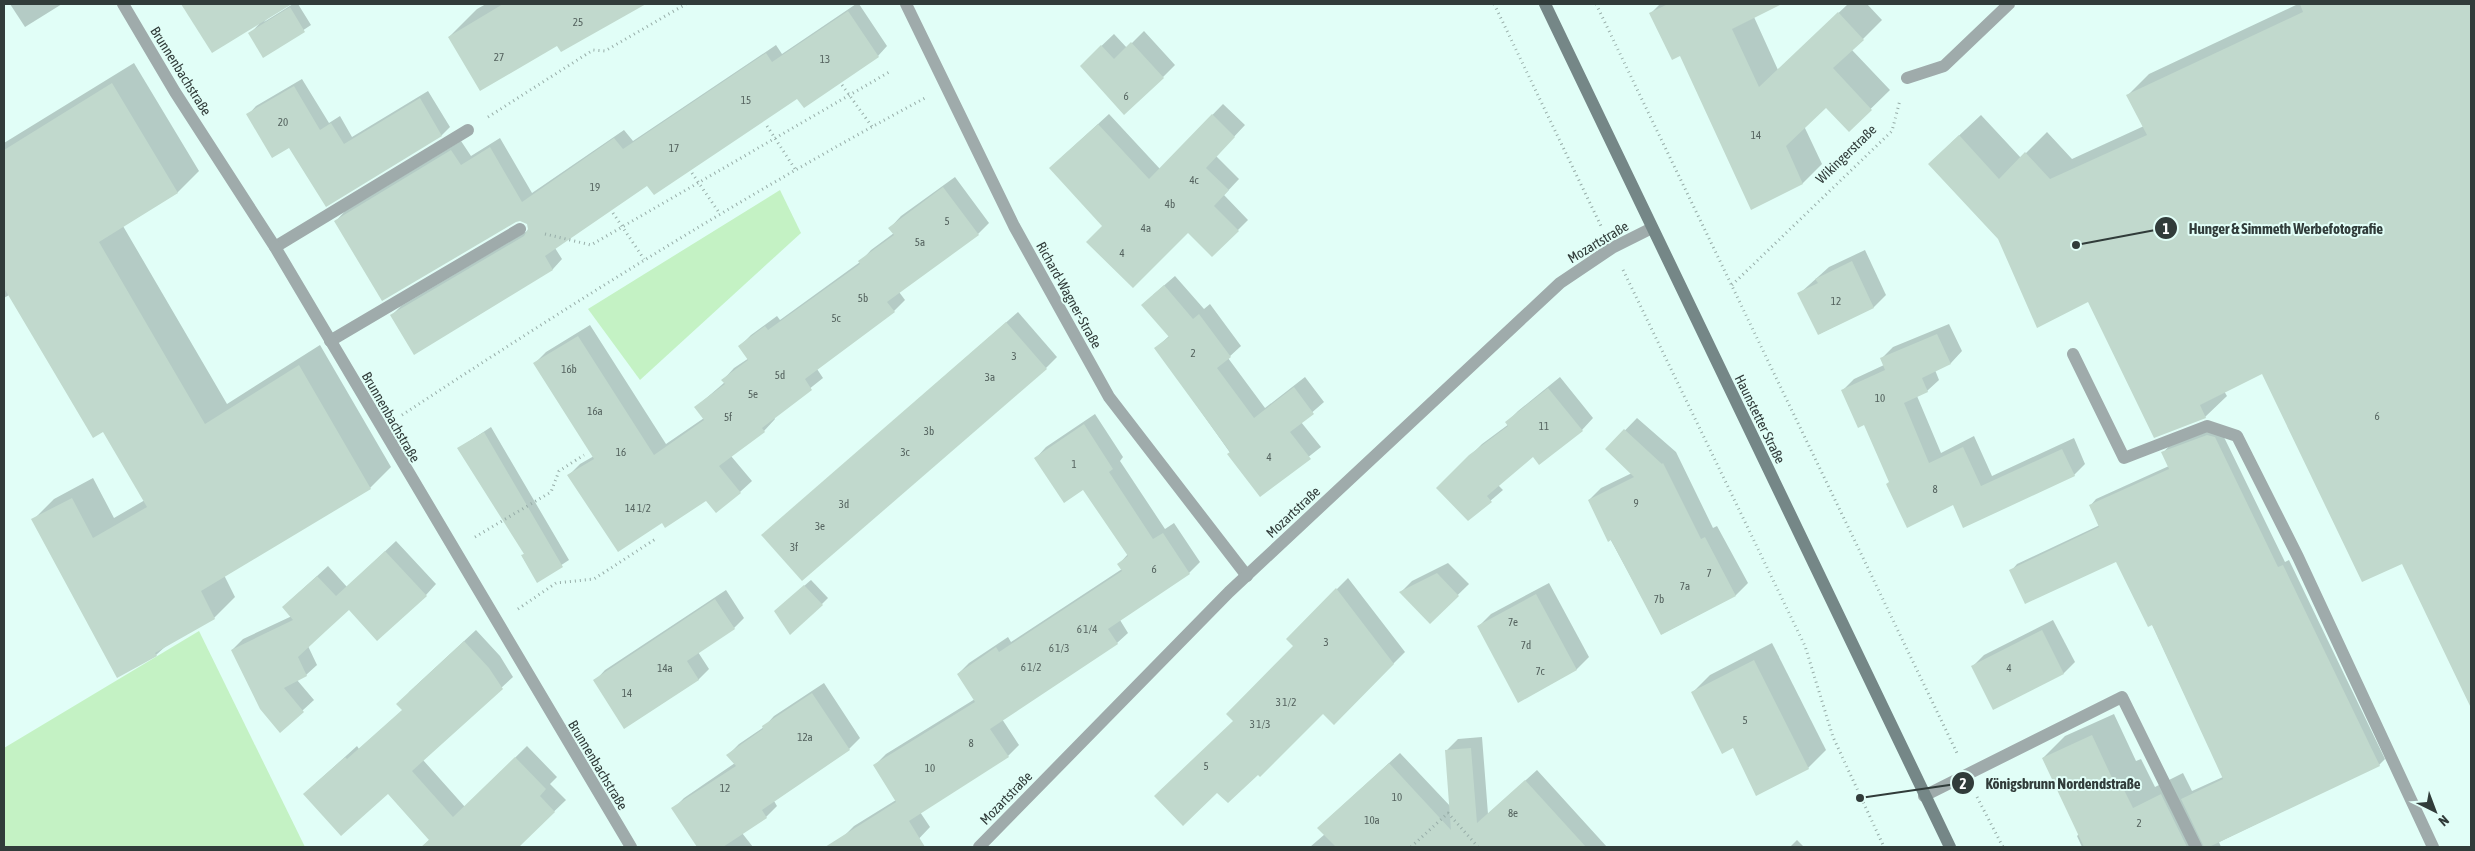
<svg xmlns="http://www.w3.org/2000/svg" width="2475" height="851" viewBox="0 0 2475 851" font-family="'Asap Condensed',sans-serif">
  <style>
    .green { fill: #c4f2c4 }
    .shadow { fill: #0003 }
    .building { fill: #c1d9cd }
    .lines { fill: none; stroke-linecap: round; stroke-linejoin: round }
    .path { stroke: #97ada8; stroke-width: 3; stroke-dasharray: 1 4; stroke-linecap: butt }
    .service { stroke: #9fabab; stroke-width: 12 }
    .minor { stroke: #9fabab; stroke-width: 12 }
    .secondary { stroke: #758787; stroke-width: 12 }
    .labels { text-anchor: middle; stroke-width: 4; stroke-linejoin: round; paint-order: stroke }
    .number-label { font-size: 11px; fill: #55635f }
    .street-label { font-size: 14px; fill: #313c3a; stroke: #e1fef7 }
    .leader { fill: none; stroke: #313c3a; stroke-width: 2 }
    .callout-dot { fill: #313c3a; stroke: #e1fef7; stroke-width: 2 }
    .mark-label { font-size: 15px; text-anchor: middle; font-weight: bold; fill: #fff }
    .callout-label { font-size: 15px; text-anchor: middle; font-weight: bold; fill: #313c3a; stroke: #e1fef7; stroke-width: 4; stroke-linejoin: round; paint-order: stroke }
  </style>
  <rect width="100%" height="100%" fill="#e1fef7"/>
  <g class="green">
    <polygon points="780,190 801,233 640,380 588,309"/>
    <polygon points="199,631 305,847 4,847 4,748"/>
  </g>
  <g class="shadow">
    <polygon points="10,4 62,4 25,27"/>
    <polygon points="187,4 281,4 264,22 293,4 298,4 311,25 264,56 250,34 259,24 184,6"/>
    <polygon points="486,4 642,4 561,51 557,44 449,37 477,9"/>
    <polygon points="856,4 859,4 887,46 878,56 797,97 648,184 555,248 562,259 553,269 414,353 392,315 401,306 529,230 528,224 521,220 336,221 345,211 461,141 471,156 500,138 532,193 624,130 633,141 776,45 782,54"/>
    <polygon points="1660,4 1780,4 1754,17 1778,70 1848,4 1867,4 1882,20 1852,50 1890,90 1849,130 1826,106 1804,126 1822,164 1803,183 1751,208 1681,54 1651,13"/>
    <polygon points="2298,4 2471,4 2471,706 2403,563 2263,372 2224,391 2227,396 2205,417 2089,300 1999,238 1951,143 1981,115 2021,158 2047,132 2072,159 2144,126 2128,95 2149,74"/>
    <polygon points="1144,31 1175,65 1163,77 1094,53 1114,34 1127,48"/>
    <polygon points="134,63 199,171 178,192 123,226 227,404 320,345 391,467 370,488 224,575 235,597 214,618 166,646 156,655 117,676 33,520 54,499 93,478 114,518 145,500 104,430 9,295 4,298 4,143"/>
    <polygon points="302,79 329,123 340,116 352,137 428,91 450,127 442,135 326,205 289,146 248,115 256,106"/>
    <polygon points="1223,104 1245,125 1216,156 1239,179 1224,195 1248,220 1212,256 1188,231 1104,226 1062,157 1109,114 1160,169"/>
    <polygon points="955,177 989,223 978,234 899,292 905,300 894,311 817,369 823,378 774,417 775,419 764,431 731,456 752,481 740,492 706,499 662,522 568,476 580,464 594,456 535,363 546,352 590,325 666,444 704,418 696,407 725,382 723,380 734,368 749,358 740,346 751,335 777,316 780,320 860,262 871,250 894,233 890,228 901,216"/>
    <polygon points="1865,250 1886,295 1874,307 1819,334 1799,294 1829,267"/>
    <polygon points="1175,276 1204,309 1210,304 1241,346 1228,358 1265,408 1305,377 1324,402 1301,422 1321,447 1260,495 1156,348 1169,336 1153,295"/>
    <polygon points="1018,312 1057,357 1046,368 763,535"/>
    <polygon points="1949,324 1962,351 1951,363 1935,370 1939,380 1927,391 1917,396 1941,453 1974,436 1992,476 2074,438 2085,464 2074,475 1954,504 1890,482 1864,423 1843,390 1854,379 1884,365 1881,359 1893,347"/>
    <polygon points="1560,377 1593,418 1582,430 1533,455 1498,485 1503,490 1468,520 1438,488 1482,444 1509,424 1507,422 1518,411"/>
    <polygon points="1095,414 1123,457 1120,461 1165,529 1174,523 1200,562 1189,573 1120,620 1128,633 1117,643 1002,719 1019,745 1008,756 920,812 930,827 911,847 838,847 846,841 843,837 854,826 896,800 875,765 886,754 975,699 958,674 969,663 1008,637 1011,642 1122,569 1119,564 1128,554 1083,488 1036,458 1046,447"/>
    <polygon points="1637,418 1676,452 1713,528 1717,526 1748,583 1736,595 1662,634 1589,500 1601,488 1632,473 1607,449"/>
    <polygon points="491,427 569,560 537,581 522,556 525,553 459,448"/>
    <polygon points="2214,429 2221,431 2285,562 2289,560 2385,759 2379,765 2219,842 2221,847 2082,847 2077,836 2079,834 2043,758 2065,736 2114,714 2136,761 2141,759 2155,787 2183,773 2192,791 2223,777 2152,624 2117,560 2011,571 2017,564 2100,525 2090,506 2096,499 2169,466 2163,453 2169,446"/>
    <polygon points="396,541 436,584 426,595 349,609 308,646 317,665 306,675 297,680 314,700 280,731 232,650 243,639 292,616 294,597 328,566 347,587"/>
    <polygon points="1448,563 1469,584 1430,622 1401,592 1412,581"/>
    <polygon points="1348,578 1405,652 1334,723 1323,712 1234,721 1295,646 1287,639"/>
    <polygon points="811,580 828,598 822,604 782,605"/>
    <polygon points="1549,583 1589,657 1577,669 1519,701 1479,626 1491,614"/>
    <polygon points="726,590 744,618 734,628 698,652 709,669 698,680 595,681 605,670"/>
    <polygon points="2053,620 2075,662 2064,673 1994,708 1973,666 1984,655"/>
    <polygon points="476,630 500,656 513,677 423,760 465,807 527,746 557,777 550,784 566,800 517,847 422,847 430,839 388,793 316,783 357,746 359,749 403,710 409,692"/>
    <polygon points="1772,643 1826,750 1808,768 1734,747 1692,693 1710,675"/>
    <polygon points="824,683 860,738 849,749 774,801 777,806 766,817 742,833 753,847 699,847 673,809 684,798 735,763 728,755 739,744 764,727 774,716"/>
    <polygon points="1482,737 1488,814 1537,770 1607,847 1310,847 1325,834 1330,817 1400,753 1451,807 1447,750 1458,739"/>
    <polygon points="1797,840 1804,847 1790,847"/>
  </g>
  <g class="building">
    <polygon points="181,4 292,4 212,53"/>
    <polygon points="503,4 646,4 561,52 557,46 480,91 448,37"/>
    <polygon points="1668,4 1782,4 1732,29 1759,87 1838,12 1864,40 1833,68 1872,110 1849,132 1826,108 1786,146 1803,184 1751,210 1680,56 1672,60 1649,13"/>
    <polygon points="2300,4 2471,4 2471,708 2402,564 2362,582 2262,374 2200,405 2206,418 2154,438 2088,302 2037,328 1998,239 1928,164 1959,135 1999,179 2025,152 2050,179 2147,135 2126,95 2303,12"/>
    <polygon points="290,7 305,32 263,58 248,33"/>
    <polygon points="848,11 879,57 804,108 797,99 654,195 647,186 545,256 553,270 414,355 390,315 524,236 528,229 527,224 520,221 516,222 382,301 334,221 451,150 461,165 490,147 522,202 614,138 623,149 766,53 772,62"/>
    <polygon points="1131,42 1164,78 1124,115 1080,66 1101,45 1114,59"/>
    <polygon points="112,83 178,193 99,242 205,424 299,365 371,489 201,591 215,619 155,653 157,656 117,678 31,519 72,498 93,538 147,507 103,432 93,438 4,288 4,150"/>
    <polygon points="294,86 320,130 331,123 344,144 420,98 442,136 326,207 289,148 272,158 246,114"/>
    <polygon points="1212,114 1235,137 1206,168 1229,190 1214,206 1239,231 1212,257 1188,233 1133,288 1086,242 1102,226 1049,168 1098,124 1149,179"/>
    <polygon points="943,187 979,235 887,302 895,312 805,379 812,390 762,428 765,432 719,466 741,493 716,513 706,501 665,528 662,523 618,552 567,475 594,459 533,363 578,336 654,455 704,420 694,407 725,384 721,380 748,360 738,346 765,326 768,330 860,264 858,261 894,235 888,228"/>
    <polygon points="1852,261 1874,308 1818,335 1797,293 1818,283 1815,279"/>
    <polygon points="1164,285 1193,319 1199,314 1231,357 1217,368 1254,418 1294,387 1314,414 1290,432 1311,459 1260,497 1227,454 1230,452 1154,348 1169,337 1141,305"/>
    <polygon points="1006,322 1047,369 802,581 761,535"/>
    <polygon points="1937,334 1951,364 1922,378 1928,392 1904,403 1929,463 1963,447 1981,486 2062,449 2075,476 1963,528 1953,505 1907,528 1886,484 1889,482 1864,425 1858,428 1841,390 1885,370 1880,358"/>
    <polygon points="1548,388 1583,431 1539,465 1533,457 1487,496 1492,502 1468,521 1436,488 1469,455 1508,426 1505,422"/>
    <polygon points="1084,424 1113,469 1109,472 1153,539 1163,533 1190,574 1108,629 1118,644 990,729 1009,757 909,821 925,847 825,847 896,802 873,765 975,702 957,674 996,647 999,652 1122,571 1117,564 1128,556 1083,490 1064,503 1034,458"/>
    <polygon points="1624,429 1662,464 1663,463 1701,539 1705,537 1736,596 1661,635 1611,540 1608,542 1588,500 1634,477 1605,449"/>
    <polygon points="484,432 563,567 537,583 521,555 524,554 457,448"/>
    <polygon points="2207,435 2215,437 2278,567 2283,565 2380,766 2209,847 2204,847 2181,799 2223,779 2152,625 2148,627 2116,562 2025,604 2009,570 2099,527 2089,505 2169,469 2161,452"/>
    <polygon points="385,551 427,596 377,641 349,610 326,631 298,657 307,676 284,688 304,712 280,733 260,709 231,650 293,620 282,607 317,576 336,596"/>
    <polygon points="1437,573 1459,596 1430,624 1399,592"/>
    <polygon points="804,585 823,605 790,635 774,611"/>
    <polygon points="1336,588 1394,664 1334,725 1323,714 1260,777 1258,775 1228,803 1217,793 1183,826 1154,796 1233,721 1226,714 1293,646 1286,639"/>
    <polygon points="1536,594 1577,670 1518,703 1477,626"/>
    <polygon points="715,599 735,629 687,661 699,680 624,729 593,680"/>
    <polygon points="2042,630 2064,674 1993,710 1971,666"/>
    <polygon points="464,641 489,668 503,689 412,771 453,817 515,757 546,789 540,796 555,812 519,847 421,847 429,840 388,794 341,836 303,794 345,757 347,759 402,710 396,704"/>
    <polygon points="1754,660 1809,769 1756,796 1733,748 1722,754 1691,692"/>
    <polygon points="812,693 850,750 762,810 767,818 723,847 697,847 671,808 736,766 726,755 763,729 762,726"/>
    <polygon points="2092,735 2114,782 2119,780 2133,808 2161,794 2187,847 2084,847 2042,758"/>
    <polygon points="1471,748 1477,823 1525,780 1586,847 1336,847 1317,828 1389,763 1451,830 1445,750"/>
  </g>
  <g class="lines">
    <g class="path">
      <polyline points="1494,4 1601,226"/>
      <polyline points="1596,4 1957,753"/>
      <polyline points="842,85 873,128"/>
      <polyline points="488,117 593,50 605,51 686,4"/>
      <polyline points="767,126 795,169"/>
      <polyline points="692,173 720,214"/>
      <polyline points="613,213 644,259"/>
      <polyline points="545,234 591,245 891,71"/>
      <polyline points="1623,270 1805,646 1833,737 1884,847"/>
      <polyline points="1732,285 1892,131 1900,100"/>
      <path d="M402 415C574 302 744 195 925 98"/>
      <polyline points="475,537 551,492 559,471 584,455"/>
      <polyline points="518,609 556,583 594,579 657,538"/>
      <polyline points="1977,797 2003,847"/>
      <polyline points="1411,847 1448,813 1478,847"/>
    </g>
    <g class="service">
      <polyline points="275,247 468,130"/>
      <polyline points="330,341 520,229"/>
      <polyline points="2073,354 2124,458 2207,426 2237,436 2298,557 2433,847"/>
      <polyline points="1924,796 2122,697 2196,847"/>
    </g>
    <g class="minor">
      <polyline points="123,4 175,92 275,247 631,847"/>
      <polyline points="906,4 1014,226 1109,397 1247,576"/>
      <polyline points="1907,78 1944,66 2009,4"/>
      <polyline points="979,847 1229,592 1560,283 1612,248 1652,228"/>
    </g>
    <polyline class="secondary" points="1545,4 1950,847"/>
  </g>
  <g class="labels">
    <g class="number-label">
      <text x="578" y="26">25</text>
      <text x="499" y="61">27</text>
      <text x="825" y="63">13</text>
      <text x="1126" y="100">6</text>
      <text x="746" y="104">15</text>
      <text x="283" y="126">20</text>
      <text x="1756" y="139">14</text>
      <text x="674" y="152">17</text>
      <text x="1194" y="184">4c</text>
      <text x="595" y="191">19</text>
      <text x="1170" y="208">4b</text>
      <text x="947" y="225">5</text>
      <text x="1146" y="232">4a</text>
      <text x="920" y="246">5a</text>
      <text x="1122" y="257">4</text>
      <text x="863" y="302">5b</text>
      <text x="1836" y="305">12</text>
      <text x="836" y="322">5c</text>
      <text x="1193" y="357">2</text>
      <text x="1014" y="360">3</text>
      <text x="569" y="373">16b</text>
      <text x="780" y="379">5d</text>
      <text x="990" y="381">3a</text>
      <text x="753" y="398">5e</text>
      <text x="1880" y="402">10</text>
      <text x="595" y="415">16a</text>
      <text x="2377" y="420">6</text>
      <text x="728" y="421">5f</text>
      <text x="1544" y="430">11</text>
      <text x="929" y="435">3b</text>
      <text x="621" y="456">16</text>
      <text x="905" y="456">3c</text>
      <text x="1269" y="461">4</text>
      <text x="1074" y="468">1</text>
      <text x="1935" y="493">8</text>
      <text x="1636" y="507">9</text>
      <text x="844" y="508">3d</text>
      <text x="638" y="512">14 1/2</text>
      <text x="820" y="530">3e</text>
      <text x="794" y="551">3f</text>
      <text x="1154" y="573">6</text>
      <text x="1709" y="577">7</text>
      <text x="1685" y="590">7a</text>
      <text x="1659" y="603">7b</text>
      <text x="1513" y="626">7e</text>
      <text x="1087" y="633">6 1/4</text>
      <text x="1326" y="646">3</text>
      <text x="1526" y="649">7d</text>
      <text x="1059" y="652">6 1/3</text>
      <text x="1031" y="671">6 1/2</text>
      <text x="665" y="672">14a</text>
      <text x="2009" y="672">4</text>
      <text x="1540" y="675">7c</text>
      <text x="627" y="697">14</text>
      <text x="1286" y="706">3 1/2</text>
      <text x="1745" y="724">5</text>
      <text x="1260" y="728">3 1/3</text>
      <text x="805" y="741">12a</text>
      <text x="971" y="747">8</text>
      <text x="1206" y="770">5</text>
      <text x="930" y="772">10</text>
      <text x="725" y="792">12</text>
      <text x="1397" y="801">10</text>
      <text x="1513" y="817">8e</text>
      <text x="1372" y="824">10a</text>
      <text x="2139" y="827">2</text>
    </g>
    <g class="street-label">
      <text transform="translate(181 71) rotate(58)" y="5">Brunnenbachstraße</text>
      <text transform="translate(1846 154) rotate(-44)" y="5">Wikingerstraße</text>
      <text transform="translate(1598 242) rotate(-31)" y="5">Mozartstraße</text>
      <text transform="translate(1069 295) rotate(61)" y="5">Richard-Wagner-Straße</text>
      <text transform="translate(391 417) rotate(60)" y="5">Brunnenbachstraße</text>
      <text transform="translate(1760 419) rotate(64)" y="5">Haunstetter Straße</text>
      <text transform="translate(1293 512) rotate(-43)" y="5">Mozartstraße</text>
      <text transform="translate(598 765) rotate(59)" y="5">Brunnenbachstraße</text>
      <text transform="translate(1006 798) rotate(-46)" y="5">Mozartstraße</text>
    </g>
  </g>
  <path class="leader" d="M2076 245L2166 228M1860 798L1963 783"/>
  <g class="callout-dot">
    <circle cx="2076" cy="245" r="5"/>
    <circle cx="1860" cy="798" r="5"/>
    <circle cx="2166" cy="228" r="12"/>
    <circle cx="1963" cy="783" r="12"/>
  </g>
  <g class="mark-label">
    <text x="2166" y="234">1</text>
    <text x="1963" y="789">2</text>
  </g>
  <g class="callout-label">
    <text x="2286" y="234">Hunger &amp; Simmeth Werbefotografie</text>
    <text x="2063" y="789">Königsbrunn Nordendstraße</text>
  </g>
  <rect width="2475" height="851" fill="none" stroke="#313c3a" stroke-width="10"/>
  <g transform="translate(2435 811) rotate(138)" stroke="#e1fef7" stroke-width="4" paint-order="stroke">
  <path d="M0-4L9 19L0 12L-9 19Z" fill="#313c3a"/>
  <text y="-8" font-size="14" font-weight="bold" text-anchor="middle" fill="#313c3a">N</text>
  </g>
</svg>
